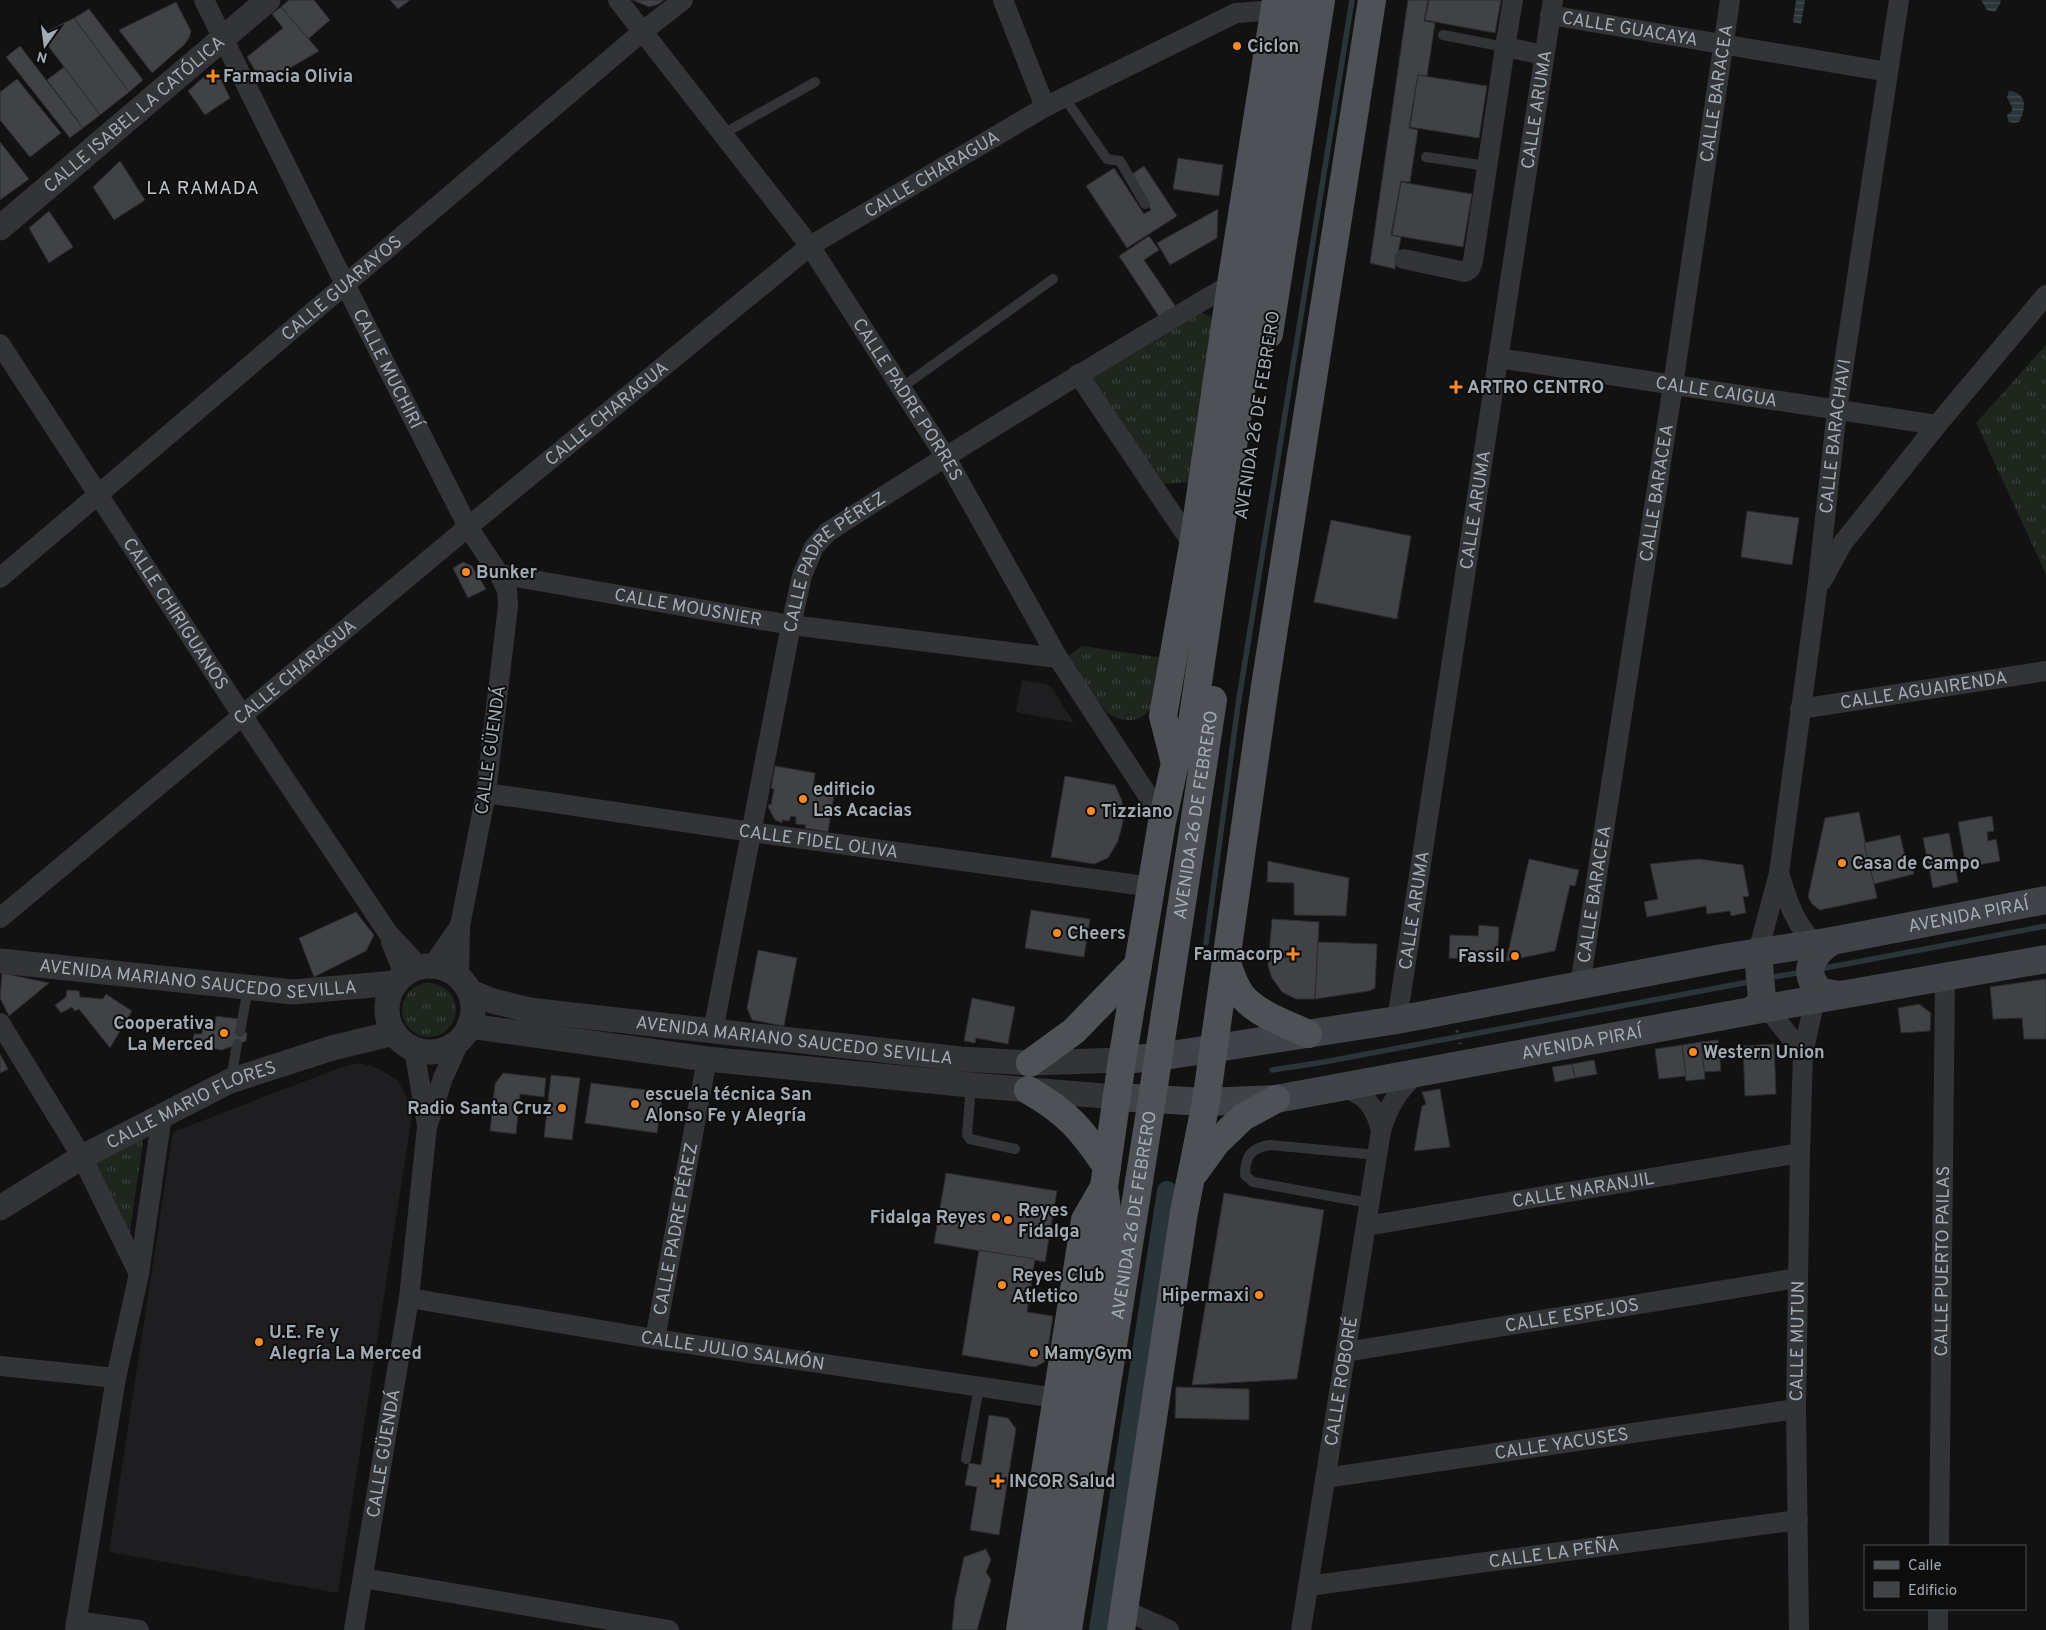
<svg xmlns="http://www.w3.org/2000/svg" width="2046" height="1630" viewBox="0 0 2046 1630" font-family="Overpass,sans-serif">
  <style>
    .built { fill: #1e1e20 }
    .grass { fill: url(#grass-tufts) }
    .water { fill: url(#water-rules) }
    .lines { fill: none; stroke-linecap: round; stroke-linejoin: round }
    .stream { stroke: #2a3539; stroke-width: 5.5 }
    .canal { stroke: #2a3539; stroke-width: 20 }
    .building { fill: #404246; stroke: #2b2c2f }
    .path { stroke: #383c3f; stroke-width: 3; stroke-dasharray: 2.5 4; stroke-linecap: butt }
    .service { stroke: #323438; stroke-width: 10 }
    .minor { stroke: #323438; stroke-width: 20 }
    .tertiary { stroke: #323438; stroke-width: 25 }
    .secondary { stroke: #404448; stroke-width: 28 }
    .primary { stroke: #4e5257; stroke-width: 28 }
    .poi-dot { fill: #f78a26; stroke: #0d0d0e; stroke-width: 2 }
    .labels { text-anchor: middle; stroke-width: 4; stroke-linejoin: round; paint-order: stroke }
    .street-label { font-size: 18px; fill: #a2abb4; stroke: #0d0d0e }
    .poi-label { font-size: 18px; font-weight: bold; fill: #a2abb4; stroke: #0d0d0e; text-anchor: start }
    .neighbourhood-label { font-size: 19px; letter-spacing: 1px; fill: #c4c9d0; stroke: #0d0d0e }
  </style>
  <defs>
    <pattern id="grass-tufts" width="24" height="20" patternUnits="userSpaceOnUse" patternTransform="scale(1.25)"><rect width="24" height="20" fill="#1e261e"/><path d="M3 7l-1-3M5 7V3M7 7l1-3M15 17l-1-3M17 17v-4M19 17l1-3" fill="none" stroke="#3c433c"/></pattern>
    <pattern id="water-rules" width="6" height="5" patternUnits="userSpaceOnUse" patternTransform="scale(1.25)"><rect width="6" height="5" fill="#2a3539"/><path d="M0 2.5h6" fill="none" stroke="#465053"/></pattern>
  </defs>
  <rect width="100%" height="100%" fill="#121213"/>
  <g class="built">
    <polygon points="1022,680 1050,685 1074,723 1016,712"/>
    <polygon points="359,1063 378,1068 398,1081 413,1109 338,1593 109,1552 173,1132 342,1067"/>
  </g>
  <g class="grass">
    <polygon points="1202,313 1214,318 1192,482 1159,484 1088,379 1193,315"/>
    <polygon points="2046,345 2046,574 1976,423"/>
    <path d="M1082 646 1163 658C1161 669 1157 699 1152 707 1141 723 1123 724 1108 713 1099 706 1077 668 1068 656Z"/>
    <circle cx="429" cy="1010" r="27"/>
    <polygon points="142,1140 143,1143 130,1231 128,1233 94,1164"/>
  </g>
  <g class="water">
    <polygon points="1796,0 1805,0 1801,24 1793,22"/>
    <polygon points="1981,0 2001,0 2000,4 1995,12 1987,10"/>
    <path d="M2009 91C2028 93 2026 109 2019 122L2013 123 2008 121 2007 115 2012 111V107L2007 97Z"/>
  </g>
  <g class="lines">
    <g class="stream">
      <polyline points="1206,943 1238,705 1352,0"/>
      <polyline points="1820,969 2046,926"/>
      <polyline points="1773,977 1797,973"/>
      <polyline points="1272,1070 1324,1062 1754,981"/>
    </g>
    <polyline class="canal" points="1099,1630 1167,1191"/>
  </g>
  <g class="building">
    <polygon points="289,0 314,0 330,20 308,39 281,7"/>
    <polygon points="390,0 410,0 398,9"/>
    <polygon points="633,0 664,0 659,4 649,7"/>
    <polygon points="1408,0 1428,0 1424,21 1435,23 1427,76 1418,75 1409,128 1418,130 1410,182 1401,181 1391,235 1401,237 1395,269 1370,263"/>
    <polygon points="1429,0 1501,0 1495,33 1425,20"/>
    <polygon points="176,2 191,31 189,38 184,45 152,73 119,30"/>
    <polygon points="281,7 319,51 263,84 247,57 283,28 272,14"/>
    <polygon points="89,9 143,80 129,92 74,18"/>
    <polygon points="74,18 129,92 100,115 40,35"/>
    <polygon points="20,46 83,128 70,138 6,57"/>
    <polygon points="64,67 100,115 83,128 47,80"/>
    <polygon points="215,67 230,98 205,115 188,91"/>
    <polygon points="1418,75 1487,86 1479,138 1410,127"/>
    <polygon points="17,79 61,133 30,157 0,120 0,92"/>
    <polygon points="0,142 29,179 0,200"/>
    <polygon points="1178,158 1223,165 1219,196 1173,189"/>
    <polygon points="120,161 145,200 114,220 93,187"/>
    <polygon points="1144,166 1177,216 1127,248 1086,186 1114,168 1144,214 1151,210 1129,176"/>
    <polygon points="1401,182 1472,194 1463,247 1392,235"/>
    <polygon points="1218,209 1217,238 1170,265 1157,243"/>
    <polygon points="49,211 73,247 49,263 29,228"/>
    <polygon points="1149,236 1159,250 1144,260 1176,307 1160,318 1119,256"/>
    <polygon points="1747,511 1799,518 1792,565 1741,557"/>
    <polygon points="1331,520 1411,536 1397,619 1314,602"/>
    <polygon points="463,562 472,566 486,589 468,598 453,568"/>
    <polygon points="775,766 815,773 813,790 834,795 828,832 805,828 806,825 796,824 796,817 791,816 789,821 782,820 782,823 775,820 768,807 769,804 771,805 774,789 771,788"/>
    <polygon points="1065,776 1115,785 1122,801 1123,822 1118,841 1108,858 1094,864 1051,857"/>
    <polygon points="1859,812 1877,898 1820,910 1812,904 1808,897 1825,818"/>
    <polygon points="1992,816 1994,831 1987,832 1988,841 1996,839 2000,861 1966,867 1958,822"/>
    <polygon points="1949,833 1958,882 1933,888 1923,838"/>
    <polygon points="1900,835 1906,860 1911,859 1914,874 1874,884 1864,843"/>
    <polygon points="1529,859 1579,870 1575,886 1570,885 1555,951 1506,961"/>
    <polygon points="1699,859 1743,865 1749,896 1743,897 1746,913 1731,916 1730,911 1707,914 1706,906 1647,917 1644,902 1658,899 1650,864"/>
    <polygon points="1268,861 1349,878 1346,916 1294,915 1294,883 1267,882"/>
    <polygon points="1031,910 1090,919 1084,957 1025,948"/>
    <polygon points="356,912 374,935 366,951 314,977 299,938"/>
    <polygon points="1272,919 1319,922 1315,999 1296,999 1282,992 1272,978 1268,966"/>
    <polygon points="1479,925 1499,927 1497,961 1449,958 1450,935 1478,936"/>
    <polygon points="1318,942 1377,944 1375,988 1369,991 1315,999"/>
    <polygon points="758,950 797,958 784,1026 752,1020 747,1008"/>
    <polygon points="2,973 49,983 9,1016 0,998"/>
    <polygon points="2046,979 2046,1039 2024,1039 2022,1018 1993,1019 1990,987"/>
    <polygon points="67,990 79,991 80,997 103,999 106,994 132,1011 110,1048 79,1009 75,1011 72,1007 61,1013 55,1005 66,997"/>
    <polygon points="972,998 1015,1007 1008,1044 976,1038 975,1043 964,1041"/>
    <polygon points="1919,1004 1931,1013 1930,1031 1901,1033 1898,1008"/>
    <polygon points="216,1016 238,1019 237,1031 247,1033 246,1041 222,1050 192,1045 194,1034 202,1034 203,1027 211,1028 215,1025"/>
    <polygon points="1718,1040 1721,1071 1704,1072 1701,1042"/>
    <polygon points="1701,1042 1705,1079 1686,1081 1682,1045"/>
    <polygon points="1774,1044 1776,1094 1745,1096 1743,1046"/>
    <polygon points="1682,1045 1686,1076 1659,1079 1655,1049"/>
    <polygon points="0,1054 8,1069 0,1073"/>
    <polygon points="1594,1060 1597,1074 1575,1078 1572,1064"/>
    <polygon points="1572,1064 1575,1078 1555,1082 1552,1067"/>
    <polygon points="503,1073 546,1078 544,1097 520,1094 516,1134 490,1131 495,1084"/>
    <polygon points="551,1075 580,1078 572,1140 544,1137"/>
    <polygon points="591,1083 663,1092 657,1133 585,1123"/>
    <polygon points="1440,1089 1450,1147 1414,1151 1422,1106 1426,1104 1422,1092"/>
    <polygon points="946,1173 1057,1191 1045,1262 934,1243"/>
    <polygon points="1224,1193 1324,1210 1297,1379 1192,1385"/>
    <polygon points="979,1250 1035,1259 1027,1312 1053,1316 1046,1361 1035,1367 962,1355"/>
    <polygon points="1176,1387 1249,1389 1249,1420 1175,1418"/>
    <polygon points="989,1415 1008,1418 1016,1429 999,1535 970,1530 977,1487 965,1485 969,1463 981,1465"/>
    <polygon points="986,1549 991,1560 986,1572 991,1580 977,1630 952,1630 955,1599 964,1557"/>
  </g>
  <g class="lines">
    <polyline class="path" points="1457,1030 1460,1044"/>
    <g class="service">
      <polyline points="1443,35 1505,47"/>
      <polyline points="1064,97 1107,159 1120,161 1145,204"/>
      <polyline points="723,134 815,82"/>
      <polyline points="1426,157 1487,166"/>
      <polyline points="901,388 1053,279"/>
      <polyline points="240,1032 248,988"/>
      <polyline points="231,1080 237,1044"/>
      <polyline points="971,1085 967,1135 970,1139 1015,1149"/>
      <path d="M1369 1203 1253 1182 1245 1175C1245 1156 1251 1148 1270 1145L1377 1155"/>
      <polyline points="966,1459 979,1387"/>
    </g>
    <g class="minor">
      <path id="s1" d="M204 0 346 286 468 527 499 574 507 590 508 606 486 793 460 926 459 978"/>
      <path id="s2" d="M618 0 810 246 945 456 1058 658 1154 805 1162 822"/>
      <polyline points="1003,0 1045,107"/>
      <polyline points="1513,0 1505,47 1544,55"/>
      <path id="s3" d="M1550 15 1888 72"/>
      <polyline points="1404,259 1465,272 1470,269 1473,261 1505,47"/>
      <path id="s4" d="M0 344 242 715 388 933 420 967"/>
      <path id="s5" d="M1498 358 1937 425"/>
      <polyline points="1078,374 1193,545"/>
      <path id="s6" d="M499 574 791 625 1058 658"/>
      <path id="s7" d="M0 578 642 32 683 0"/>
      <polyline points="1822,581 1842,544 1937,425 2046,295"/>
      <path id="s8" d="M1800 709 2046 671"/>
      <path id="s9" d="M486 793 752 832 1152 887"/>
      <path d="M1779 873C1787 898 1794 925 1815 943"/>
      <path id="s10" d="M0 918 468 527 810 246 1045 107 1236 13 1274 10"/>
      <polyline points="391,942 404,974"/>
      <path id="s11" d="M1758 952 1779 873 1817 590 1837 410 1899 0"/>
      <polyline points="432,966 460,926"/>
      <path id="s12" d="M1580 985 1673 385 1730 0"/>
      <polyline points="1767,1008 1803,1053"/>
      <path id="s13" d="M1397 1020 1553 0"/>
      <polyline points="0,1023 82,1157 139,1274"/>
      <path id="s14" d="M713 1031 791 625 802 576 814 547 828 532C960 446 1095 364 1231 284"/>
      <polyline points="414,1049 427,1125"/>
      <path d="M1342 1087C1366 1095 1375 1105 1381 1131"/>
      <path id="s15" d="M1366 1226 1800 1153"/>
      <path id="s16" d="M409 1298 655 1339 1056 1398"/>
      <path id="s17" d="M655 1339 707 1059"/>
      <path id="s18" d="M1346 1352 1797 1278"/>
      <polyline points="0,1366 116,1378"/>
      <path id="s19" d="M1325 1478 1796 1409"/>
      <path id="s20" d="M1939 1546 1945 977"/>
      <polyline points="363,1578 669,1630"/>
      <path id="s21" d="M1308 1586 1798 1520"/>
      <polyline points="1124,1610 1169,1630"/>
      <polyline points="76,1621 139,1630"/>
      <polyline points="75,1630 116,1378 139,1274 162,1115"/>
      <path id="s22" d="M354 1630 409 1298 427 1127 443 1078 460 1040"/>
      <path id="s23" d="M1301 1630 1381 1131C1388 1106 1399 1089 1419 1072"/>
      <path id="s24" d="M1799 1630 1796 1409 1800 1153 1803 1053 1815 999"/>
      <polyline points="1938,1630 1938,1609"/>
    </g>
    <g class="tertiary">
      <path id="s25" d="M0 228 268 0"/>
      <path id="s26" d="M0 961 293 992 395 983"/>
      <circle cx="430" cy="1009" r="43"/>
      <path id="s27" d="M470 992 493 1001 529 1010 960 1059 1030 1063 1122 1060"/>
      <polyline points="469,1026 707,1059 971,1085 1116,1097"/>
      <path id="s28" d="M0 1208 82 1157 230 1081 332 1048 394 1033"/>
    </g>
    <g class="secondary">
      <path d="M1832 941C1813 954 1800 972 1821 992L1840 995"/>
      <polyline points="1752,1010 1759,1005 1762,999 1758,952"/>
      <path id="s29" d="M1122 1060 1158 1057 1397 1020 1728 957 1832 941 2046 900"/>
      <path id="s30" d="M1116 1097 1206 1102 1276 1099 1767 1008 2046 959"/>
    </g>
    <g class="primary">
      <polyline points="1269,334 1321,0"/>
      <polyline points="1175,763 1163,716 1193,545 1231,284 1276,0"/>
      <path d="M1226 961C1231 973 1234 987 1243 997 1259 1015 1287 1024 1308 1034"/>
      <polyline points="1030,1063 1074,1031 1138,965"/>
      <path d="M1028 1090C1067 1112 1082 1130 1107 1167"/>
      <polyline points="1195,1172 1216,1143 1243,1117 1276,1099"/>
      <polyline points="1020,1630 1085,1220 1104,1187"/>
      <polyline points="1047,1630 1109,1224 1104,1187 1122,1060 1162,822 1175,763 1192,723 1299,0"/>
      <path id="s31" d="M1068 1630 1152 1099 1213 700"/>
      <polyline points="1121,1630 1184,1212 1206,1102 1265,686 1372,0"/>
    </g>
  </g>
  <g class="poi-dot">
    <circle cx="1237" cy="46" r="5"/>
    <path d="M210.5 68.5h5v5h5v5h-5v5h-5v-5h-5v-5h5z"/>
    <path d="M1453.5 379.5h5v5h5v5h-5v5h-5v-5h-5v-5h5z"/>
    <circle cx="466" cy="572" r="5"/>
    <circle cx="803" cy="799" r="5"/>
    <circle cx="1091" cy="811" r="5"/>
    <circle cx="1842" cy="863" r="5"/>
    <circle cx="1057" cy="933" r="5"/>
    <path d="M1290.5 946.5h5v5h5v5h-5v5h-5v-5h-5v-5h5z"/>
    <circle cx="1515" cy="956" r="5"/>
    <circle cx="224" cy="1033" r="5"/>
    <circle cx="1693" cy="1052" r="5"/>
    <circle cx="635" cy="1104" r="5"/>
    <circle cx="562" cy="1108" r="5"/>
    <circle cx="996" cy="1217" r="5"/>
    <circle cx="1008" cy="1220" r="5"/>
    <circle cx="1002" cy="1285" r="5"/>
    <circle cx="1259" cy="1295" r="5"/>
    <circle cx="259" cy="1342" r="5"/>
    <circle cx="1034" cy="1353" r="5"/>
    <path d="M995.5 1473.5h5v5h5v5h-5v5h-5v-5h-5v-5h5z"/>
  </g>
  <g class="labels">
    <g class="street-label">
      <text dy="6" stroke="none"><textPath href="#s3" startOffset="81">CALLE GUACAYA</textPath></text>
      <text dy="6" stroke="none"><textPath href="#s12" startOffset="902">CALLE BARACEA</textPath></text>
      <text dy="6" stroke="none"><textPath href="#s13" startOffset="921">CALLE ARUMA</textPath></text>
      <text dy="6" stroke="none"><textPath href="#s25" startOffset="176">CALLE ISABEL LA CATÓLICA</textPath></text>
      <text dy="6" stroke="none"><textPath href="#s10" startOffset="1194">CALLE CHARAGUA</textPath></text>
      <text dy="6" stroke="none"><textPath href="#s7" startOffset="448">CALLE GUARAYOS</textPath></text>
      <text dy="6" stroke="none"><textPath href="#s1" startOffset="412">CALLE MUCHIRÍ</textPath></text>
      <text dy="6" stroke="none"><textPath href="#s5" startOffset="221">CALLE CAIGUA</textPath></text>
      <text dy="6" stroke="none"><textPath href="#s2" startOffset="494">CALLE PADRE PORRES</textPath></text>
      <text dy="6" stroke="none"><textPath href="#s10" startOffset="789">CALLE CHARAGUA</textPath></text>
      <text transform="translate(1257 415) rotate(-81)" y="6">AVENIDA 26 DE FEBRERO</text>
      <text dy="6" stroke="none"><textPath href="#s11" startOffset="522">CALLE BARACHAVI</textPath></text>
      <text dy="6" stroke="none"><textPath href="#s12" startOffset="498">CALLE BARACEA</textPath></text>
      <text dy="6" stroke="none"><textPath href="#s13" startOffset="516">CALLE ARUMA</textPath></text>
      <text dy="6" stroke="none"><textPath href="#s14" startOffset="494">CALLE PADRE PÉREZ</textPath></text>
      <text dy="6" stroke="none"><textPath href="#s6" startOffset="192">CALLE MOUSNIER</textPath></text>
      <text dy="6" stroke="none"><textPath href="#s4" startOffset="322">CALLE CHIRIGUANOS</textPath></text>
      <text dy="6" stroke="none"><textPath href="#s10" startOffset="384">CALLE CHARAGUA</textPath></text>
      <text dy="6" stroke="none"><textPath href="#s8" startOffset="125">CALLE AGUAIRENDA</textPath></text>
      <text transform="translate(490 750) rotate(-82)" y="6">CALLE GÜENDÁ</text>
      <text dy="6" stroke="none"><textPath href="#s31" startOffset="825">AVENIDA 26 DE FEBRERO</textPath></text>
      <text dy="6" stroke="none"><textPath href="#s9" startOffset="336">CALLE FIDEL OLIVA</textPath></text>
      <text dy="6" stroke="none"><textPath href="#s12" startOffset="92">CALLE BARACEA</textPath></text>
      <text dy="6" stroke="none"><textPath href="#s13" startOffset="111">CALLE ARUMA</textPath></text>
      <text dy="6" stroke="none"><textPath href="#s29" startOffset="859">AVENIDA PIRAÍ</textPath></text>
      <text dy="6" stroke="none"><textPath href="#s26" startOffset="199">AVENIDA MARIANO SAUCEDO SEVILLA</textPath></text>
      <text dy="6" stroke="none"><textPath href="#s27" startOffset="329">AVENIDA MARIANO SAUCEDO SEVILLA</textPath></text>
      <text dy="6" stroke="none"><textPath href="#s30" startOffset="471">AVENIDA PIRAÍ</textPath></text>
      <text dy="6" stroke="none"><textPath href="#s28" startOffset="218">CALLE MARIO FLORES</textPath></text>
      <text dy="6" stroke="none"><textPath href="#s15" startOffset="220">CALLE NARANJIL</textPath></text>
      <text dy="6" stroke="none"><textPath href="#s31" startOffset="420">AVENIDA 26 DE FEBRERO</textPath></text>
      <text dy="6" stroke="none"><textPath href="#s17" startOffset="112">CALLE PADRE PÉREZ</textPath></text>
      <text dy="6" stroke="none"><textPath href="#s20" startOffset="285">CALLE PUERTO PAILAS</textPath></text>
      <text dy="6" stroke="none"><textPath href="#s18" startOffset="229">CALLE ESPEJOS</textPath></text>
      <text dy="6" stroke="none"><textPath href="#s24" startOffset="289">CALLE MUTUN</textPath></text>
      <text dy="6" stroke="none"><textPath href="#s16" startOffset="328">CALLE JULIO SALMÓN</textPath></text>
      <text dy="6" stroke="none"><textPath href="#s23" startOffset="252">CALLE ROBORÉ</textPath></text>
      <text dy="6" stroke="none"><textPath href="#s19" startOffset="239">CALLE YACUSES</textPath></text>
      <text dy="6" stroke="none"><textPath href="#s22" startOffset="179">CALLE GÜENDÁ</textPath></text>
      <text dy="6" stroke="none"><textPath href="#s21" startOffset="248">CALLE LA PEÑA</textPath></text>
    </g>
    <g class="poi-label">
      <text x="1247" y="52">Ciclon</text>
      <text x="223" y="82">Farmacia Olivia</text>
      <text x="1467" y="393">ARTRO CENTRO</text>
      <text x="476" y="578">Bunker</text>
      <text x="813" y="795">edificio<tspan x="813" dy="21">Las Acacias</tspan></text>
      <text x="1101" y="817">Tizziano</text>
      <text x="1852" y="869">Casa de Campo</text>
      <text x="1067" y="939">Cheers</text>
      <text x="1283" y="960" text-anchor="end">Farmacorp</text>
      <text x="1505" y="962" text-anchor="end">Fassil</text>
      <text x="214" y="1029" text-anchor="end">Cooperativa<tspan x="214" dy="21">La Merced</tspan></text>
      <text x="1703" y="1058">Western Union</text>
      <text x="645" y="1100">escuela técnica San<tspan x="645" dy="21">Alonso Fe y Alegría</tspan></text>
      <text x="552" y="1114" text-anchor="end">Radio Santa Cruz</text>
      <text x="1018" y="1216">Reyes<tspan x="1018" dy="21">Fidalga</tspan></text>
      <text x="986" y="1223" text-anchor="end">Fidalga Reyes</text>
      <text x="1012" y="1281">Reyes Club<tspan x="1012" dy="21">Atletico</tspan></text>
      <text x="1249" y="1301" text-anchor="end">Hipermaxi</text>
      <text x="269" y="1338">U.E. Fe y<tspan x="269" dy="21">Alegría La Merced</tspan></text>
      <text x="1044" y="1359">MamyGym</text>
      <text x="1009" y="1487">INCOR Salud</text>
    </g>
    <g class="neighbourhood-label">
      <text x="203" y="194">LA RAMADA</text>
    </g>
  </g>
  <rect x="1864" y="1545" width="162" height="65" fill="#0d0d0e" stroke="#494c50"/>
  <rect x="1874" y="1561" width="25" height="8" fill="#4e5257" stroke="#494c50"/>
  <text x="1908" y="1570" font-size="15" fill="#a2abb4">Calle</text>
  <rect x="1874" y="1582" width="25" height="15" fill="#404246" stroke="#494c50"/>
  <text x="1908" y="1595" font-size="15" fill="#a2abb4">Edificio</text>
  <g transform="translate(45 45) rotate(194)" stroke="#0d0d0e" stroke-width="4" paint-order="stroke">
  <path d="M0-4L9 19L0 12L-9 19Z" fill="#a2abb4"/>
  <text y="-8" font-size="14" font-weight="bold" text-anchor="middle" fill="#a2abb4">N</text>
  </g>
</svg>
